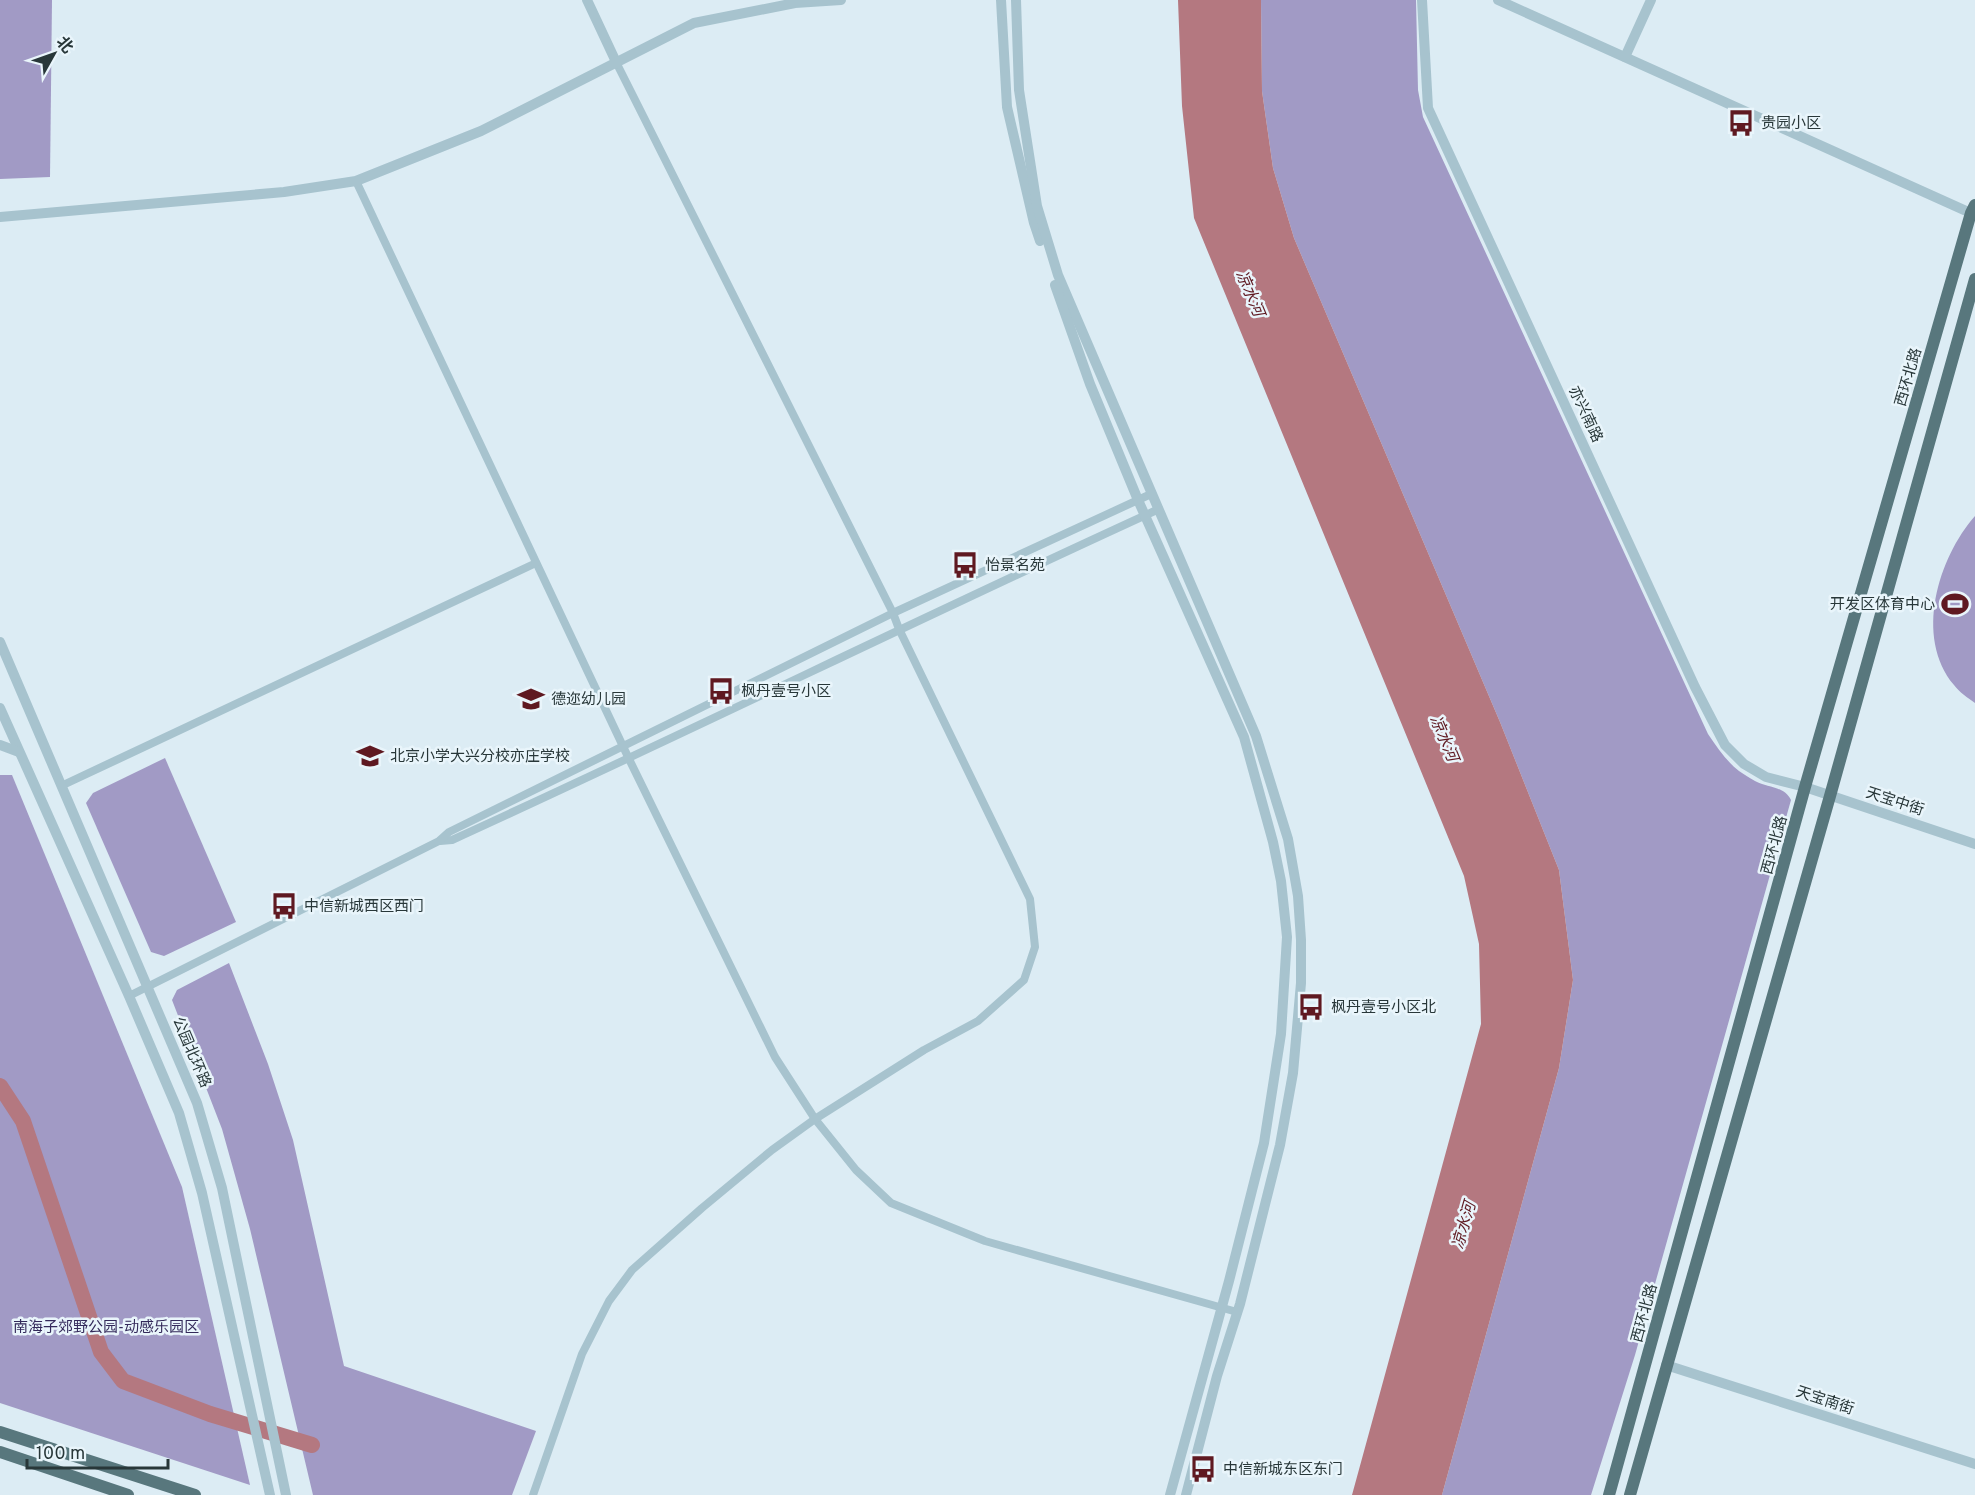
<svg xmlns="http://www.w3.org/2000/svg" width="1975" height="1495" viewBox="0 0 1975 1495" font-family="Overpass,'Noto Sans SC',sans-serif">
  <style>
    .green { fill: #a19ac5 }
    .water { fill: #b47880 }
    .lines { fill: none; stroke-linecap: round; stroke-linejoin: round }
    .river { stroke: #b47880; stroke-width: 16 }
    .minor { stroke: #a7c3ce; stroke-width: 8 }
    .tertiary { stroke: #a7c3ce; stroke-width: 10 }
    .primary { stroke: #58777d; stroke-width: 12 }
    .labels { text-anchor: middle; stroke-width: 5; stroke-linejoin: round; paint-order: stroke }
    .poi-label { font-size: 15px; fill: #283739; stroke: #e9f5fb; text-anchor: start }
    .street-label { font-size: 15px; fill: #283739; stroke: #e9f5fb }
    .park-label { font-size: 15px; fill: #33295a; stroke: #e9f5fb }
    .water-label { font-size: 16px; font-style: italic; fill: #5f1921; stroke: #e9f5fb }
  </style>
  <rect width="100%" height="100%" fill="#dcecf4"/>
  <g class="green">
    <polygon points="0,0 52,0 50,177 0,179"/>
    <path d="M1261 0H1416L1418 90 1423 117 1708 734C1717 747 1726 761 1739 771 1744 774 1749 778 1755 781 1768 788 1784 786 1791 800L1635 1355 1591 1495H1442L1559 1068 1573 980 1559 870 1500 722 1294 238 1273 168 1262 91Z"/>
    <path d="M1975 516V703C1968 698 1959 692 1954 685 1914 637 1938 558 1975 516Z"/>
    <polygon points="165,758 236,922 164,956 151,952 86,803 93,793"/>
    <polygon points="0,775 12,775 182,1187 250,1485 0,1403"/>
    <polygon points="229,963 268,1064 293,1140 344,1366 536,1431 512,1495 313,1495 250,1229 222,1129 172,1000 177,990"/>
  </g>
  <polygon class="water" points="1178,0 1261,0 1262,91 1273,168 1294,238 1500,722 1559,870 1573,980 1559,1068 1442,1495 1352,1495 1481,1024 1479,944 1464,876 1194,218 1182,106"/>
  <g class="lines">
    <polyline class="river" points="0,1086 23,1121 101,1352 123,1381 210,1414 312,1445"/>
    <g class="minor">
      <polyline points="356,181 629,759 775,1057 815,1119 856,1170 891,1203 985,1241 1237,1312"/>
      <polyline points="61,786 536,563"/>
      <path d="M440 841 452 840C689 732 922 617 1159 509"/>
      <polyline points="129,996 439,841 449,832 893,613 1151,494"/>
      <polyline points="533,1495 582,1354 609,1301 632,1270 702,1208 772,1150 815,1119 924,1050 978,1021 1024,980 1035,947 1030,899 899,629 893,613 617,64"/>
    </g>
    <g class="tertiary">
      <polyline points="587,0 617,64"/>
      <polyline points="1001,0 1007,107 1034,223 1040,241"/>
      <polyline points="1016,0 1019,90 1037,206 1058,275 1256,736 1288,839 1298,896 1301,940 1301,983 1293,1073 1280,1145 1240,1304 1217,1376 1186,1495"/>
      <polyline points="1422,0 1428,108 1695,687 1725,745 1744,764 1766,777 1805,787 1975,844"/>
      <polyline points="1498,0 1975,215"/>
      <polyline points="1625,57 1651,0"/>
      <polyline points="0,217 284,192 356,181 481,131 694,23 795,3 841,0"/>
      <polyline points="1055,285 1090,384 1138,500 1244,737 1273,842 1281,881 1287,937 1281,1034 1264,1143 1229,1281 1170,1495"/>
      <polyline points="0,642 197,1103 222,1188 286,1495"/>
      <polyline points="0,708 129,996 179,1113 202,1193 270,1495"/>
      <polyline points="0,745 19,752"/>
      <polyline points="1666,1365 1975,1464"/>
    </g>
    <g class="primary">
      <polyline points="0,1432 195,1495"/>
      <polyline points="0,1452 128,1495"/>
      <polyline points="1609,1495 1805,787 1971,213 1975,205"/>
      <polyline points="1630,1495 1830,796 1975,279"/>
    </g>
  </g>
  <defs>
    <symbol id="bus-bare" viewBox="-9 -9 18 18"><path d="M-5-6H5V4H4V6H2V4H-2V6H-4V4H-5ZM-3.5-4V0h7V-4ZM-3.5 1.2v1.5H-2V1.2ZM2 1.2v1.5H3.5V1.2Z" fill="#5f1921" stroke="#e9f5fb" stroke-width="2.5" paint-order="stroke"/></symbol>
    <symbol id="stadium-bare" viewBox="-9 -9 18 18"><path d="M0-5a6.5 5 0 1 0 0 10a6.5 5 0 1 0 0-10ZM-3.5-1.8h7v3.6h-7Z" fill="#5f1921" stroke="#e9f5fb" stroke-width="2.5" paint-order="stroke"/></symbol>
    <symbol id="school-bare" viewBox="-9 -9 18 18"><path d="M0-5L7-2L0 1L-7-2ZM-4 1L0 2.5L4 1V4Q0 6-4 4Z" fill="#5f1921" stroke="#e9f5fb" stroke-width="2.5" paint-order="stroke"/></symbol>
  </defs>
  <g fill-rule="evenodd">
    <use href="#bus-bare" x="1722" y="104" width="38" height="38"/>
    <use href="#bus-bare" x="946" y="546" width="38" height="38"/>
    <use href="#stadium-bare" x="1936" y="585" width="38" height="38"/>
    <use href="#bus-bare" x="702" y="672" width="38" height="38"/>
    <use href="#school-bare" x="512" y="680" width="38" height="38"/>
    <use href="#school-bare" x="351" y="737" width="38" height="38"/>
    <use href="#bus-bare" x="265" y="887" width="38" height="38"/>
    <use href="#bus-bare" x="1292" y="988" width="38" height="38"/>
    <use href="#bus-bare" x="1184" y="1450" width="38" height="38"/>
  </g>
  <g class="labels">
    <g class="poi-label">
      <text x="1761" y="128">贵园小区</text>
      <text x="985" y="570">怡景名苑</text>
      <text x="1935" y="609" text-anchor="end">开发区体育中心</text>
      <text x="741" y="696">枫丹壹号小区</text>
      <text x="551" y="704">德迩幼儿园</text>
      <text x="390" y="761">北京小学大兴分校亦庄学校</text>
      <text x="304" y="911">中信新城西区西门</text>
      <text x="1331" y="1012">枫丹壹号小区北</text>
      <text x="1223" y="1474">中信新城东区东门</text>
    </g>
    <g class="street-label">
      <text transform="translate(1908 377) rotate(-74)" y="5">西环北路</text>
      <text transform="translate(1586 414) rotate(65)" y="5">亦兴南路</text>
      <text transform="translate(1895 801) rotate(18)" y="5">天宝中街</text>
      <text transform="translate(1774 845) rotate(-75)" y="5">西环北路</text>
      <text transform="translate(192 1052) rotate(67)" y="5">公园北环路</text>
      <text transform="translate(1644 1313) rotate(-75)" y="5">西环北路</text>
      <text transform="translate(1825 1400) rotate(18)" y="5">天宝南街</text>
    </g>
    <g class="park-label">
      <text x="106" y="1332">南海子郊野公园-动感乐园区</text>
    </g>
    <g class="water-label">
      <text transform="translate(1251 293) rotate(67)" y="6">凉水河</text>
      <text transform="translate(1445 738) rotate(67)" y="6">凉水河</text>
      <text transform="translate(1463 1225) rotate(-74)" y="6">凉水河</text>
    </g>
  </g>
  <g transform="translate(54 54) rotate(50)" stroke="#e9f5fb" stroke-width="4.5" paint-order="stroke">
  <path d="M0-4.5L10 22L0 15L-10 22Z" fill="#283739"/>
  <text y="-9" font-size="16" font-weight="bold" text-anchor="middle" fill="#283739">北</text>
  </g>
  <path d="M27 1459v9h141v-9" fill="none" stroke="#283739" stroke-width="3"/>
  <text x="36" y="1459" font-size="18" fill="#283739" stroke="#e9f5fb" stroke-width="4.5" paint-order="stroke">100 m</text>
</svg>
